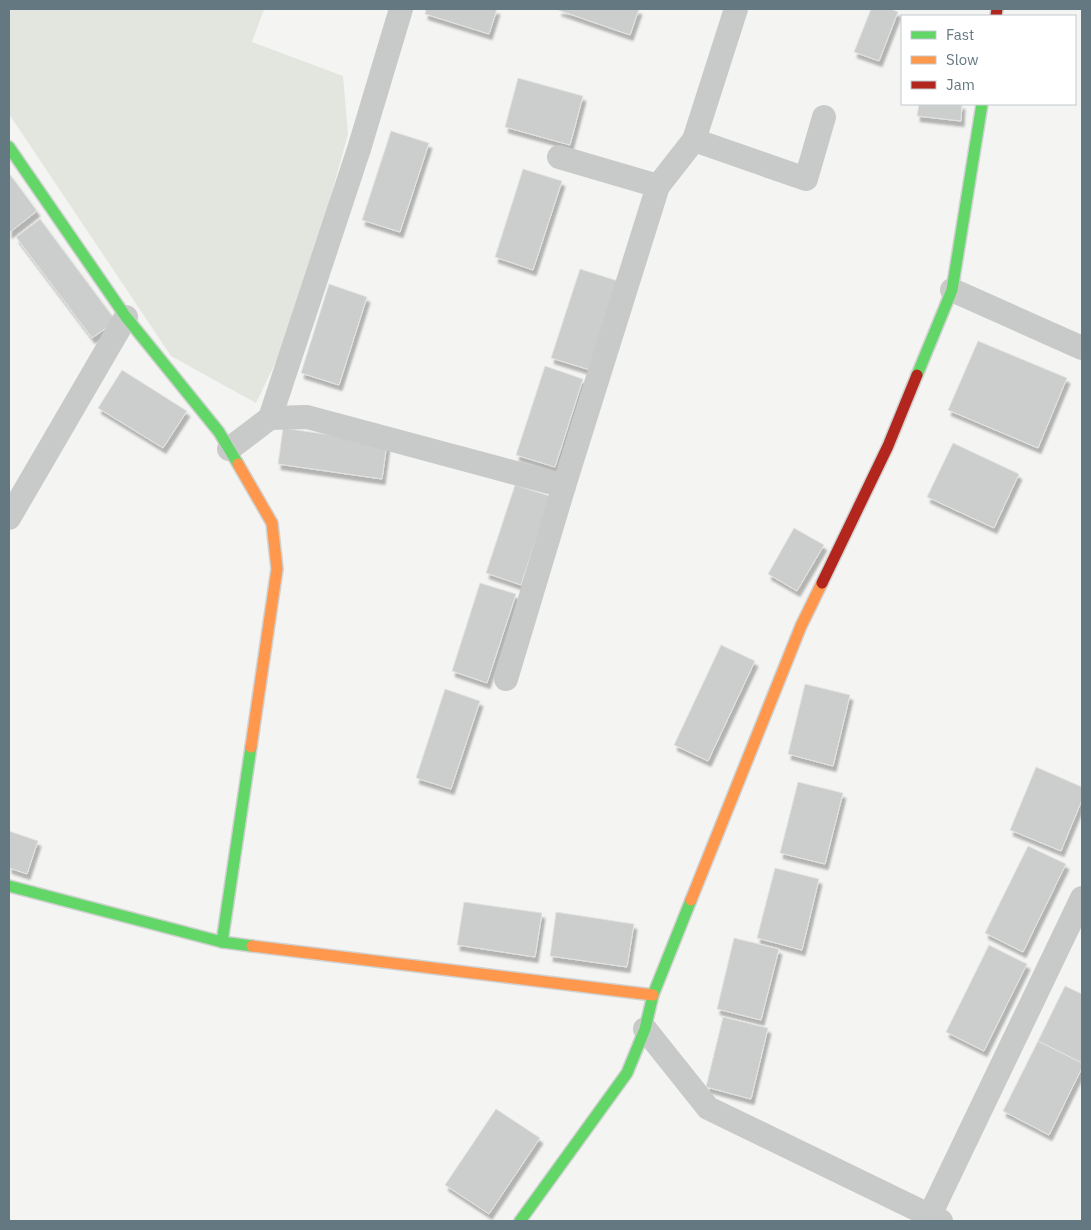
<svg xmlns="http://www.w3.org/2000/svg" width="1091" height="1230" viewBox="0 0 1091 1230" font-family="'IBM Plex Sans',sans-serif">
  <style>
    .green { fill: #e3e6df }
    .building { fill: #cccecd; stroke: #e3e3e2; filter: url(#shadow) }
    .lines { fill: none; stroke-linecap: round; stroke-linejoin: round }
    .fast-casing { stroke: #d0d2d2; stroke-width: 14 }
    .slow-casing { stroke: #d0d2d2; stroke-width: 14 }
    .jam-casing { stroke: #d0d2d2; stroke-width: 14 }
    .street { stroke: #c8caca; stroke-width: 24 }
    .fast { stroke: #63d668; stroke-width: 11 }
    .slow { stroke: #ff974d; stroke-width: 11 }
    .jam { stroke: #b3261e; stroke-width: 11 }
  </style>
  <defs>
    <filter id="shadow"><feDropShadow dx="3" dy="5.5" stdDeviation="1" flood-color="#0004"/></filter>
  </defs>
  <rect width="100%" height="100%" fill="#f4f4f2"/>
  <polygon class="green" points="9,9 264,9 252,42 343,76 348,134 297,318 256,403 171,356 9,114"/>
  <g class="building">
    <polygon points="426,9 497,9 489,34 425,14"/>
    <polygon points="559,9 639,9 630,35 558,10"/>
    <polygon points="871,9 891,9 898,12 879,61 854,52"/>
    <polygon points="518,78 583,96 570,145 505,127"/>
    <polygon points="919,104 962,104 961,121 917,116"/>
    <polygon points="391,131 429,143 400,232 362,220"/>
    <polygon points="523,169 562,181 533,270 495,257"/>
    <polygon points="9,173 37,211 9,233"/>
    <polygon points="40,219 116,321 92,338 16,237"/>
    <polygon points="580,269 618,281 590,370 551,358"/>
    <polygon points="329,284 367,297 339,385 301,373"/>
    <polygon points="978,341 1067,378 1038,448 948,410"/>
    <polygon points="545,366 583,379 555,467 516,455"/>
    <polygon points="122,370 187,411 163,448 98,408"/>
    <polygon points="283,428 387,443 382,479 278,464"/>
    <polygon points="953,443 1019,474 994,528 927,497"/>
    <polygon points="515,485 550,496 521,585 486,573"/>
    <polygon points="794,528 824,545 797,591 768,574"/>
    <polygon points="480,583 516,594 487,683 452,671"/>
    <polygon points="721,645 755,661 708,761 674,745"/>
    <polygon points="805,684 850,695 833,766 788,754"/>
    <polygon points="445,689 480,701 451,789 416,778"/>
    <polygon points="1036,767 1082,787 1082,800 1061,851 1010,830"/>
    <polygon points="798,782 843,793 825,864 780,853"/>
    <polygon points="9,831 38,841 27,874 9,868"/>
    <polygon points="1028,846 1066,864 1023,952 985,933"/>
    <polygon points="775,868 819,879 802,950 757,938"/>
    <polygon points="464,902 542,913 535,957 457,945"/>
    <polygon points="556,912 634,924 627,967 550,956"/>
    <polygon points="734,938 779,949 761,1020 717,1009"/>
    <polygon points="989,945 1027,964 984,1051 946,1032"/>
    <polygon points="1065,986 1082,994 1082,1063 1038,1041"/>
    <polygon points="723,1017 768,1028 751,1099 706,1087"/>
    <polygon points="1038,1041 1082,1063 1082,1068 1049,1135 1003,1111"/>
    <polygon points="496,1109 540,1138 489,1214 445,1185"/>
  </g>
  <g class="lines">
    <defs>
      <g id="fast">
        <polyline points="9,147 126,317 219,432 238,464"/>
        <polyline points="917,375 952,290 982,104"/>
        <polyline points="9,886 222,942 252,946"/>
        <polyline points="222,942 251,747"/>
        <polyline points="520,1221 627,1073 645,1029 653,995 691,900"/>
      </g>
      <g id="slow">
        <polyline points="238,464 272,523 277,569 251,747"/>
        <polyline points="691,900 801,626 822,583"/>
        <polyline points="252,946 653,995"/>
      </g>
      <g id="jam">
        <polyline points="996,16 997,9"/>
        <polyline points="822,583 888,446 917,375"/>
      </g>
    </defs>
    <use href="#fast" class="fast-casing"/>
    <use href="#slow" class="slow-casing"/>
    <use href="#jam" class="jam-casing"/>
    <g class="street">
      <polyline points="694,140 806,179 824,117"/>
      <polyline points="559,157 658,186 564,486"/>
      <polyline points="658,186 694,140 736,9"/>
      <polyline points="952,290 1082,348"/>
      <polyline points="270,418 359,149 401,9"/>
      <polyline points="229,449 270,418 307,417 564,486 506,679"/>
      <polyline points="9,518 126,317"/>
      <polyline points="645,1029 708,1108 941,1221"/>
      <polyline points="930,1215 1082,898"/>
    </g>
    <use href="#fast" class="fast"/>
    <use href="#slow" class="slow"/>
    <use href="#jam" class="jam"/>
  </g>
  <rect width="1091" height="1230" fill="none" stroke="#647882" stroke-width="20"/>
  <rect x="901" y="15" width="175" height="90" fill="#ffffff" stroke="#c1c9cd"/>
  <rect x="911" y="31" width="25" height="8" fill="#63d668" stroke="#c1c9cd"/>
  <text x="946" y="40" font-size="15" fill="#647882">Fast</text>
  <rect x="911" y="56" width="25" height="8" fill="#ff974d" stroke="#c1c9cd"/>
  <text x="946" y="65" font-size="15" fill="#647882">Slow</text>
  <rect x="911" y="81" width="25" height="8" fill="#b3261e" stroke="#c1c9cd"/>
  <text x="946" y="90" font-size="15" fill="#647882">Jam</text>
</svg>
